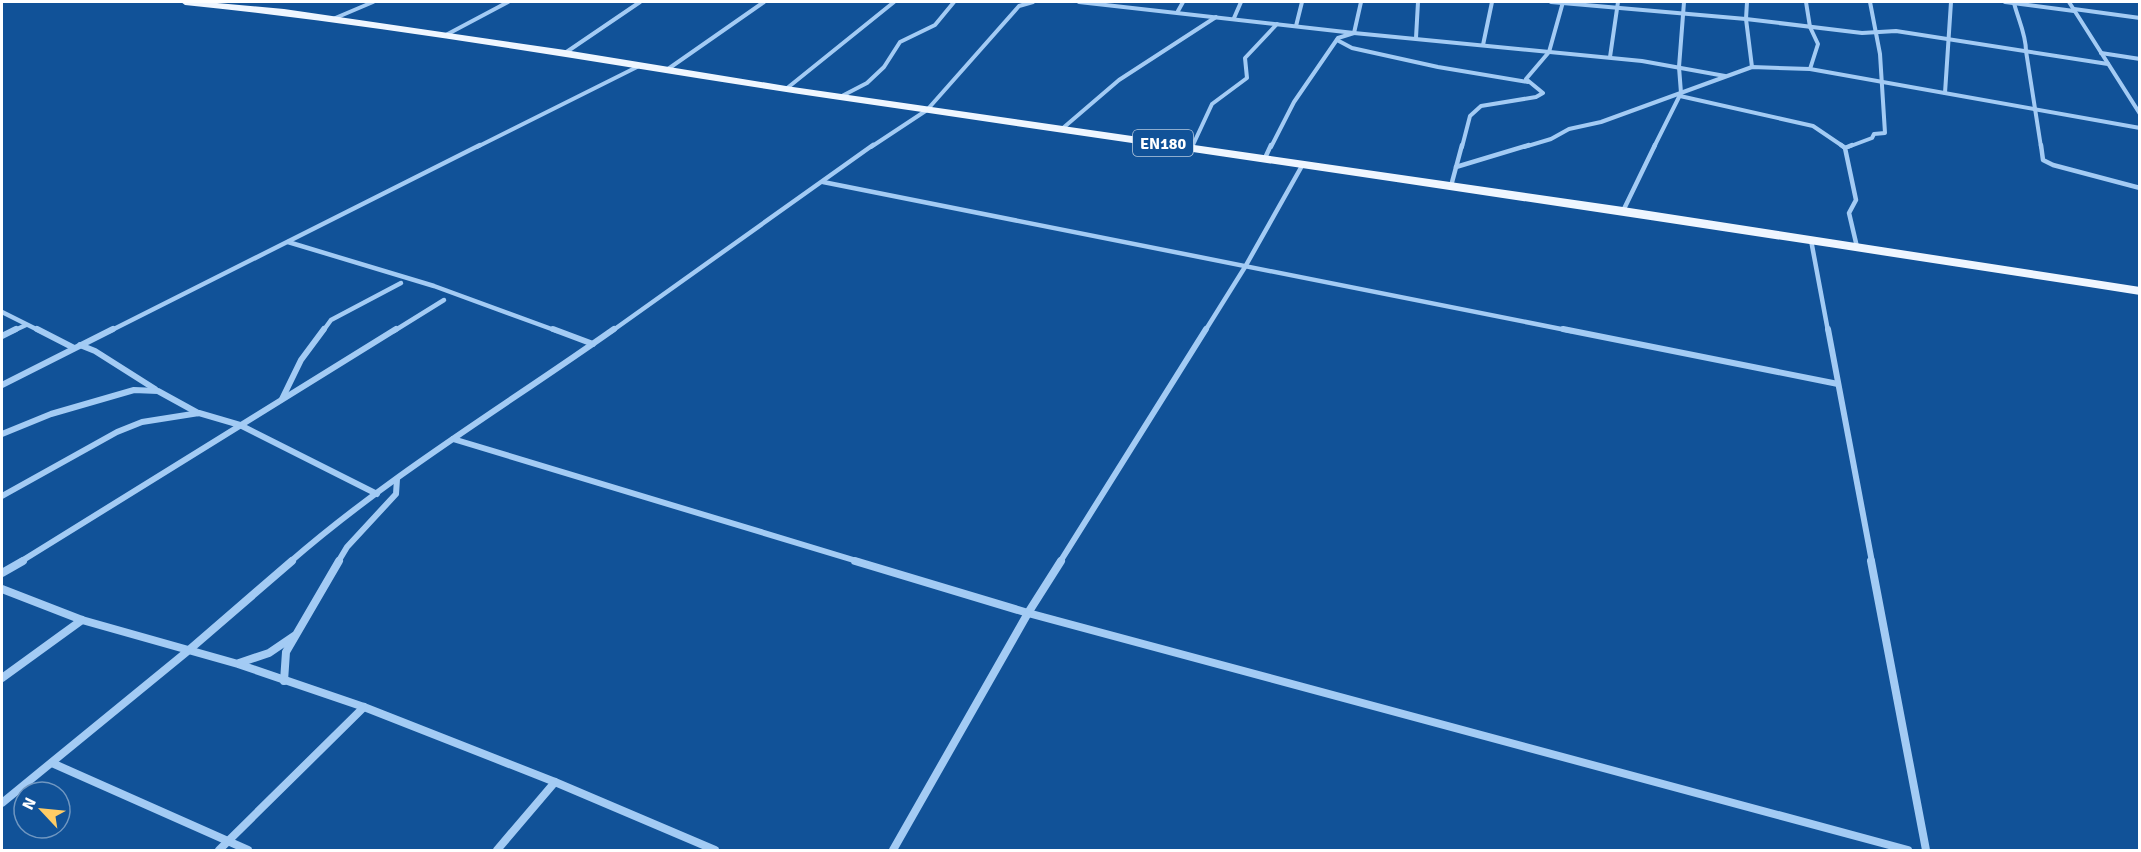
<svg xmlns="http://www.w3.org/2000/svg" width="2141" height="852" viewBox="0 0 2141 852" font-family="Signika,sans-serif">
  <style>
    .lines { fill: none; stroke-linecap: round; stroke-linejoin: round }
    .minor-far3 { stroke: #a3cbf4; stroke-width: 4 }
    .minor-far2 { stroke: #a3cbf4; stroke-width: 4.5 }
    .minor-far1 { stroke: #a3cbf4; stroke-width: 6 }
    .minor { stroke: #a3cbf4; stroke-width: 8 }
    .primary { fill: #eff6ff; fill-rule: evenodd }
    .labels { text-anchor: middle; stroke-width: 4.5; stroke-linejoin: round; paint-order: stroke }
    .shield { fill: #115298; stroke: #b8cbe0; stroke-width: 1.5 }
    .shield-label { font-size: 16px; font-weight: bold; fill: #fff }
  </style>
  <rect width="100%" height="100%" fill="#115298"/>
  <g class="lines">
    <g class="minor-far3">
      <polyline points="1079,2 1354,33 1642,61 1725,76"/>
      <polyline points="1551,2 1746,19 1862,33 1896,31 2108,64"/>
      <polyline points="1747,2 1746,19 1752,67"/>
      <polyline points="1806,2 1810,27 1818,44 1810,69"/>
      <polyline points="2005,2 2074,11"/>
      <polyline points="2069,2 2140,114"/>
      <path d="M2014 3C2018 19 2026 34 2026 51L2041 147"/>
      <polyline points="2074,9 2140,18"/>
      <polyline points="1178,11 1183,2"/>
      <polyline points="1234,18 1241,2"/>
      <polyline points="333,19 373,2"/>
      <polyline points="1296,26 1302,2"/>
      <polyline points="444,36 508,2"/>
      <polyline points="1416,38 1418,2"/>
      <polyline points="1337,40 1352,48 1438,67 1528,82"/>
      <polyline points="1483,45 1492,2"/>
      <polyline points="565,53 640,2"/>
      <polyline points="2101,53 2140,59"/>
      <polyline points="1610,57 1618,2"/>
      <polyline points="668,69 764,2"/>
      <polyline points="786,89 894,2"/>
      <polyline points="1945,93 1951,2"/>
      <polyline points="1680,96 1813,126 1844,147"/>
      <polyline points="840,97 867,83 884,67 900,42 935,25 954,2"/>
      <polyline points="1063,128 1119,80 1216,17"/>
      <polyline points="477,147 641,65"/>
      <polyline points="871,147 927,110 1019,6 1033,2"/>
      <polyline points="1192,147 1212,104 1247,78 1245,58 1277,24"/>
      <polyline points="1271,147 1294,102 1338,38 1354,33 1361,2"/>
      <polyline points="1462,147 1470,116 1481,106 1536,97 1543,93 1526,79 1549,52 1563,2"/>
      <polyline points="1524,147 1551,139 1569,129 1601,122 1752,67 1810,69 2140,128"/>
      <polyline points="1654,147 1681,93 1679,67 1684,2"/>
      <polyline points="1848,147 1872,138 1874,134 1885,133 1880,54 1870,2"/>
    </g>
    <g class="minor-far2">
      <polyline points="1841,145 1845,148"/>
      <polyline points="1852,145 1845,148 1856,200 1849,213 1857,247"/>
      <polyline points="2041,145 2043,160 2053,165 2140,188"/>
      <polyline points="1265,158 1271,145"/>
      <polyline points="1456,167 1529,145"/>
      <polyline points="823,182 1571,331"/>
      <polyline points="1451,186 1462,145"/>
      <polyline points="1623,211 1655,145"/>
      <polyline points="1811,240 1828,331"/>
      <polyline points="288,242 434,286 557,331"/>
      <polyline points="2,312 40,331"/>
      <polyline points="13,331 26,325"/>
      <polyline points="110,331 480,145"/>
      <polyline points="323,331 331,320 401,283"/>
      <polyline points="394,331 444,300"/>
      <polyline points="612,331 873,145"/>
      <polyline points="1205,331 1245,267 1303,164"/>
    </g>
    <g class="minor-far1">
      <polyline points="37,329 74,348"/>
      <polyline points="553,329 593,344"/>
      <polyline points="1563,329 1838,384"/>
      <polyline points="1828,329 1872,562"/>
      <polyline points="2,336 16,329"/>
      <polyline points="80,345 95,351 155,389"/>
      <polyline points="2,385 113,329"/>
      <polyline points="282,399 301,360 324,329"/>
      <polyline points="2,434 51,414 134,390 158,391 198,413"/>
      <polyline points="453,439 860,562"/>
      <polyline points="2,496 117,432 142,422 199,413 240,425 377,494"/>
      <polyline points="20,562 396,329"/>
      <path d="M290 562C390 475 505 406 614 329"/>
      <polyline points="338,562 347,547 396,494 397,479"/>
      <polyline points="1060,562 1206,329"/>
    </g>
    <g class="minor">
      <polyline points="855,561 1028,613 1908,850"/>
      <polyline points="1871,561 1926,850"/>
      <polyline points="2,573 23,561"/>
      <polyline points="2,589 82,620 238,664 364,707 555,782 715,850"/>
      <polyline points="239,663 269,653 294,636"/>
      <polyline points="2,678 82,620"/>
      <polyline points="284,681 286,652 339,561"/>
      <polyline points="52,763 248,850"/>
      <polyline points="2,803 189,650 292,561"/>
      <polyline points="219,850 364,707"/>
      <polyline points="497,850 555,782"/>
      <polyline points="893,850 1028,613 1061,561"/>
    </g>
    <path class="primary" d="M181 2H206L284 9 565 50 786 86 1623 207 2140 287V295C1704 227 1269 163 833 99 617 67 402 27 185 5Z"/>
  </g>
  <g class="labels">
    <rect class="shield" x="1133" y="130" width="60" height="26" rx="4.5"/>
    <g class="shield-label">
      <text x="1163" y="149">EN180</text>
    </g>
  </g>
  <rect width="2141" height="852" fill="none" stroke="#ffffff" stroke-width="6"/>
  <g transform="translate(42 810) rotate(296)"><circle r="28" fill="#115298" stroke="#7097c1" stroke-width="1.5"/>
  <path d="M0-4.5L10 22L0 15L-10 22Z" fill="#ffcc65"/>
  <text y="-9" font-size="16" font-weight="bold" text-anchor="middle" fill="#ffffff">N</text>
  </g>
</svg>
